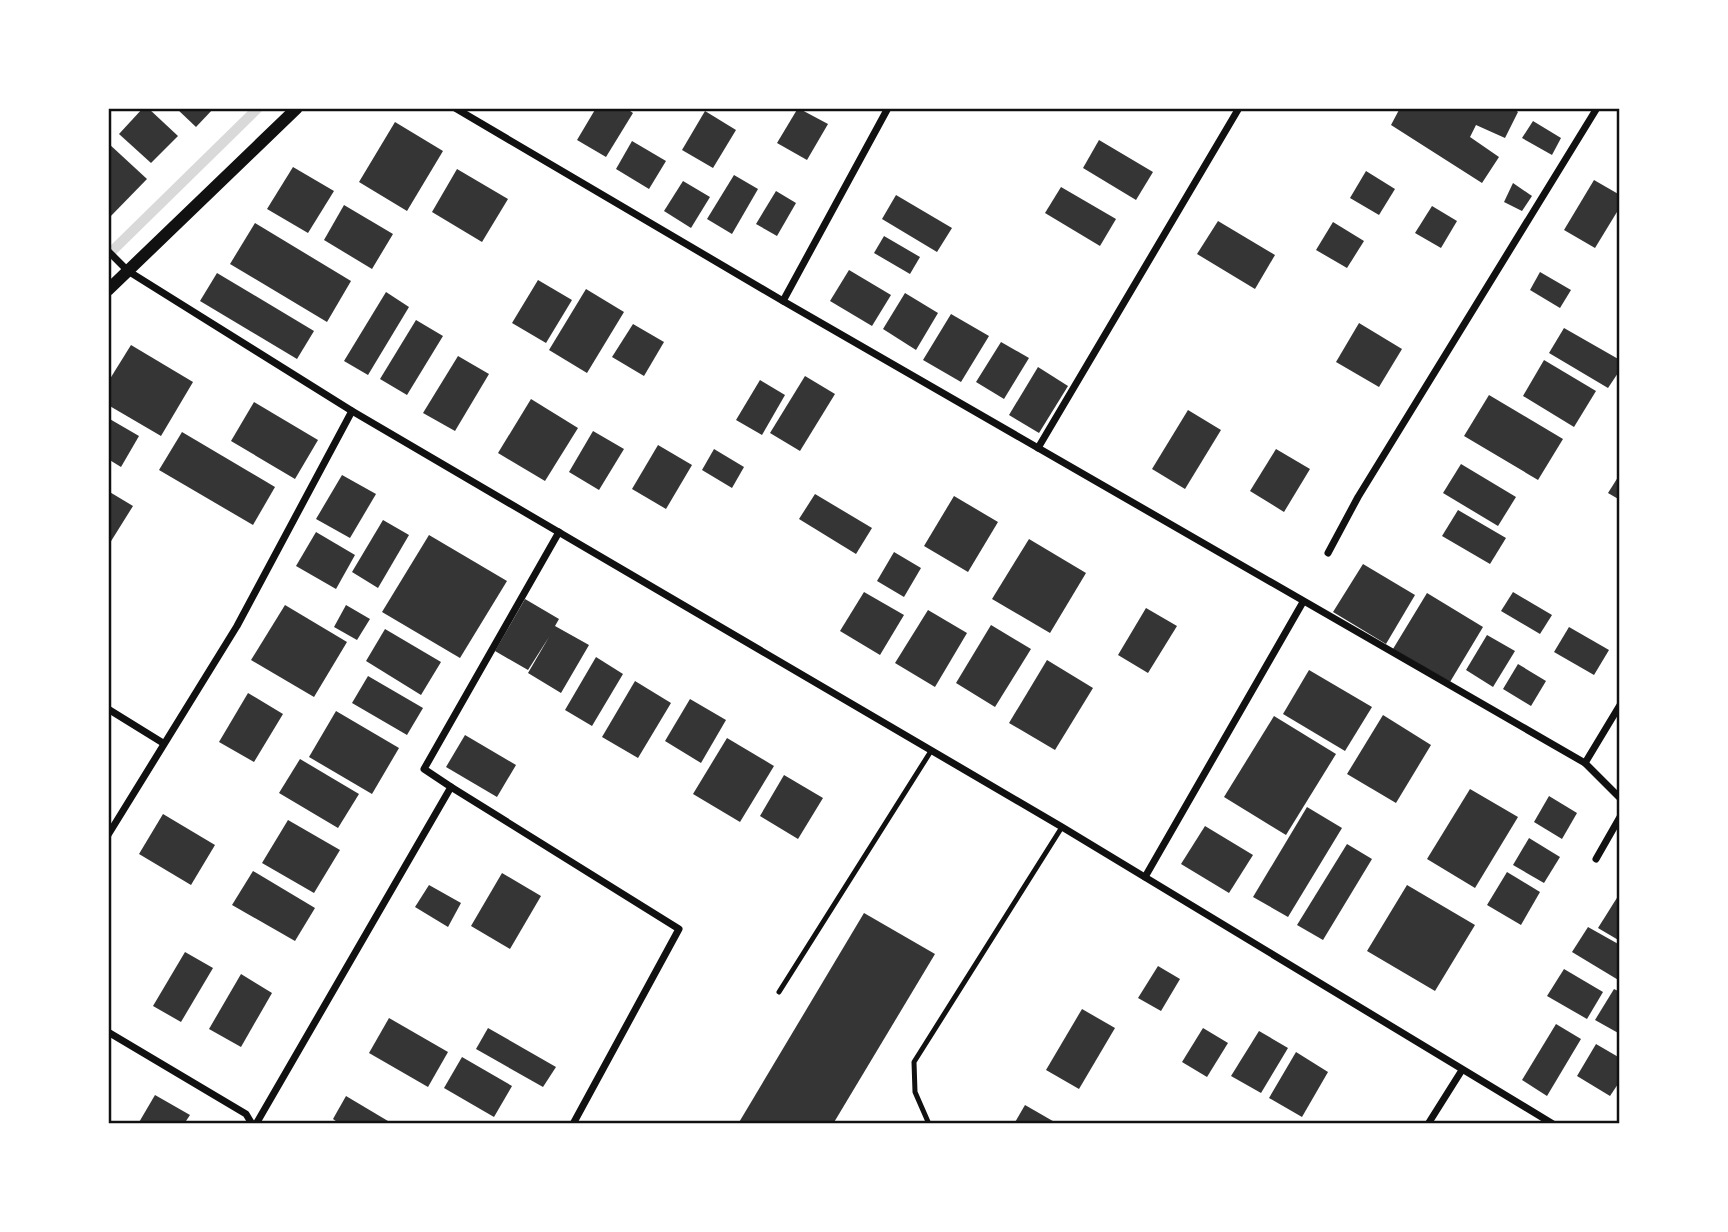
<svg xmlns="http://www.w3.org/2000/svg" width="1728" height="1232" viewBox="0 0 1728 1232" font-family="'PT Sans Narrow',sans-serif">
  <style>
    .lines { fill: none; stroke-linecap: round; stroke-linejoin: round }
    .stream { stroke: #d9d9d9; stroke-width: 10 }
    .building { fill: #353535 }
    .service { stroke: #111; stroke-width: 5 }
    .minor { stroke: #111; stroke-width: 7 }
    .tertiary { stroke: #111; stroke-width: 12 }
    .neatline { fill: none; stroke: #111; stroke-width: 2.5 }
  </style>
  <rect width="100%" height="100%" fill="#fff"/>
  <g class="lines">
    <polyline class="stream" points="108,255 258,108"/>
  </g>
  <g class="building">
    <polygon points="143,108 148,108 178,136 151,163 119,134"/>
    <polygon points="176,108 214,108 196,127"/>
    <polygon points="596,108 626,108 633,113 606,157 577,140"/>
    <polygon points="798,108 828,124 807,160 777,143"/>
    <polygon points="1400,108 1513,108 1518,112 1505,138 1476,125 1470,137 1499,157 1482,183 1391,125"/>
    <polygon points="705,111 736,130 713,168 682,150"/>
    <polygon points="1533,121 1561,138 1552,155 1522,138"/>
    <polygon points="395,122 443,151 407,211 359,182"/>
    <polygon points="1099,140 1153,172 1136,200 1083,168"/>
    <polygon points="632,141 666,161 649,189 616,169"/>
    <polygon points="108,143 147,179 108,219"/>
    <polygon points="293,167 334,191 308,233 267,209"/>
    <polygon points="457,169 508,199 482,242 432,212"/>
    <polygon points="1366,171 1395,189 1379,215 1350,198"/>
    <polygon points="734,175 758,189 732,234 707,219"/>
    <polygon points="1594,180 1620,195 1620,207 1595,248 1564,230"/>
    <polygon points="683,181 710,197 691,228 664,211"/>
    <polygon points="1513,183 1532,196 1522,211 1504,202"/>
    <polygon points="1061,187 1116,219 1100,246 1045,213"/>
    <polygon points="776,191 796,203 777,236 756,224"/>
    <polygon points="896,195 952,228 937,252 882,219"/>
    <polygon points="344,205 393,234 372,269 324,240"/>
    <polygon points="1432,206 1457,221 1441,248 1415,233"/>
    <polygon points="1218,221 1275,255 1255,289 1197,254"/>
    <polygon points="1333,222 1364,241 1347,268 1316,250"/>
    <polygon points="255,223 351,281 327,322 230,264"/>
    <polygon points="884,236 920,257 910,274 874,253"/>
    <polygon points="849,270 891,295 872,326 830,301"/>
    <polygon points="1540,272 1571,290 1560,308 1530,290"/>
    <polygon points="217,273 314,331 297,359 200,301"/>
    <polygon points="538,280 572,300 546,343 512,323"/>
    <polygon points="586,289 624,312 587,373 549,350"/>
    <polygon points="386,292 409,307 368,375 344,361"/>
    <polygon points="905,293 938,313 916,350 883,329"/>
    <polygon points="951,314 989,336 961,382 923,360"/>
    <polygon points="416,320 443,336 407,395 380,379"/>
    <polygon points="1359,323 1402,349 1379,387 1336,362"/>
    <polygon points="633,324 664,342 644,376 612,357"/>
    <polygon points="1564,328 1620,360 1620,370 1608,388 1549,353"/>
    <polygon points="1001,342 1029,358 1004,399 976,382"/>
    <polygon points="131,345 193,382 161,436 108,405 108,382"/>
    <polygon points="458,356 489,374 455,431 423,413"/>
    <polygon points="1544,360 1596,391 1574,427 1523,396"/>
    <polygon points="1038,367 1068,386 1039,433 1009,415"/>
    <polygon points="805,376 835,394 800,451 770,433"/>
    <polygon points="760,380 785,395 762,435 736,420"/>
    <polygon points="1489,395 1563,439 1538,480 1464,436"/>
    <polygon points="531,399 578,428 545,481 498,453"/>
    <polygon points="254,402 318,440 295,479 231,441"/>
    <polygon points="1188,410 1221,430 1185,489 1152,469"/>
    <polygon points="108,418 139,436 121,467 108,459"/>
    <polygon points="593,431 624,449 599,490 569,472"/>
    <polygon points="182,432 275,487 253,525 159,470"/>
    <polygon points="658,445 692,465 666,509 632,489"/>
    <polygon points="714,449 744,467 732,488 702,470"/>
    <polygon points="1276,449 1310,469 1284,512 1250,491"/>
    <polygon points="1461,464 1516,497 1498,526 1443,493"/>
    <polygon points="1620,474 1620,500 1608,493"/>
    <polygon points="342,475 376,494 350,538 316,519"/>
    <polygon points="108,491 133,506 108,546"/>
    <polygon points="815,494 872,528 856,554 799,519"/>
    <polygon points="954,496 998,522 968,572 924,546"/>
    <polygon points="1458,510 1506,538 1490,564 1442,536"/>
    <polygon points="383,520 409,535 378,588 352,572"/>
    <polygon points="316,532 355,555 336,589 296,566"/>
    <polygon points="429,535 507,581 460,658 382,612"/>
    <polygon points="1029,539 1086,573 1050,633 992,599"/>
    <polygon points="894,552 921,568 904,597 877,581"/>
    <polygon points="1363,564 1415,595 1386,644 1333,612"/>
    <polygon points="864,592 904,615 880,655 840,631"/>
    <polygon points="1513,592 1552,615 1540,634 1501,611"/>
    <polygon points="1427,593 1483,627 1450,682 1393,649"/>
    <polygon points="525,599 559,619 555,626 589,645 561,693 528,673 549,637 528,670 495,651"/>
    <polygon points="285,605 347,642 314,697 251,660"/>
    <polygon points="346,605 370,619 357,640 334,627"/>
    <polygon points="1146,608 1177,626 1148,673 1118,655"/>
    <polygon points="928,610 967,633 935,687 895,663"/>
    <polygon points="991,625 1031,649 995,707 956,683"/>
    <polygon points="1569,627 1609,650 1594,675 1554,652"/>
    <polygon points="385,629 441,662 421,695 366,661"/>
    <polygon points="1487,635 1515,651 1493,687 1466,670"/>
    <polygon points="596,657 623,674 592,726 565,710"/>
    <polygon points="1047,660 1093,688 1055,750 1009,723"/>
    <polygon points="1518,664 1546,681 1531,706 1503,689"/>
    <polygon points="1309,670 1372,707 1345,751 1283,714"/>
    <polygon points="368,676 423,708 407,735 352,703"/>
    <polygon points="635,681 671,703 638,758 602,737"/>
    <polygon points="248,693 283,714 254,762 219,742"/>
    <polygon points="690,699 726,720 701,763 665,741"/>
    <polygon points="336,711 399,748 372,794 309,757"/>
    <polygon points="1383,715 1431,745 1396,803 1347,774"/>
    <polygon points="1274,716 1336,754 1286,835 1224,797"/>
    <polygon points="465,735 516,765 497,797 446,767"/>
    <polygon points="727,738 774,766 740,822 693,794"/>
    <polygon points="300,759 359,794 338,828 279,793"/>
    <polygon points="784,775 823,798 798,839 760,816"/>
    <polygon points="1470,789 1518,817 1475,888 1427,859"/>
    <polygon points="1549,796 1577,813 1562,839 1534,822"/>
    <polygon points="1307,807 1342,828 1288,917 1253,897"/>
    <polygon points="163,814 215,845 191,885 139,854"/>
    <polygon points="288,820 340,850 314,893 262,863"/>
    <polygon points="1205,826 1253,855 1229,893 1181,864"/>
    <polygon points="1529,838 1560,857 1544,883 1513,865"/>
    <polygon points="1347,844 1372,859 1323,940 1297,925"/>
    <polygon points="253,871 315,908 295,941 232,905"/>
    <polygon points="1507,872 1540,892 1521,925 1487,905"/>
    <polygon points="502,873 541,896 510,949 471,926"/>
    <polygon points="429,885 461,903 448,927 415,907"/>
    <polygon points="1407,885 1475,925 1435,991 1367,951"/>
    <polygon points="1620,893 1620,941 1598,928"/>
    <polygon points="864,913 935,954 833,1124 738,1124"/>
    <polygon points="1588,927 1620,945 1620,981 1572,952"/>
    <polygon points="185,952 213,968 181,1022 153,1006"/>
    <polygon points="1158,966 1180,979 1161,1011 1138,998"/>
    <polygon points="1564,969 1603,992 1587,1019 1547,996"/>
    <polygon points="241,974 272,993 241,1047 209,1029"/>
    <polygon points="1614,989 1620,992 1620,1034 1595,1020"/>
    <polygon points="1082,1009 1115,1028 1079,1089 1046,1070"/>
    <polygon points="389,1018 448,1052 428,1087 369,1053"/>
    <polygon points="1556,1024 1581,1039 1547,1096 1522,1080"/>
    <polygon points="488,1028 556,1067 543,1087 476,1049"/>
    <polygon points="1203,1028 1228,1043 1207,1077 1182,1062"/>
    <polygon points="1259,1031 1288,1048 1261,1093 1231,1076"/>
    <polygon points="1596,1044 1620,1058 1620,1081 1610,1096 1577,1076"/>
    <polygon points="1296,1052 1328,1072 1302,1117 1269,1098"/>
    <polygon points="462,1057 512,1086 494,1117 444,1088"/>
    <polygon points="155,1095 190,1115 184,1124 138,1124"/>
    <polygon points="346,1096 393,1124 340,1124 333,1119"/>
    <polygon points="1025,1105 1058,1124 1014,1124"/>
  </g>
  <g class="lines">
    <g class="service">
      <polyline points="779,992 931,751"/>
      <polyline points="929,1124 915,1092 914,1062 1062,827"/>
    </g>
    <g class="minor">
      <polyline points="455,108 783,301 1585,763 1620,798"/>
      <polyline points="108,251 128,271 352,411 1062,827 1553,1124"/>
      <polyline points="783,301 888,108"/>
      <polyline points="1038,448 1239,108"/>
      <polyline points="1328,553 1358,497 1597,108"/>
      <polyline points="108,709 163,743"/>
      <polyline points="1585,763 1620,705"/>
      <polyline points="451,787 679,929 573,1124"/>
      <polyline points="108,835 237,626 352,411"/>
      <polyline points="1596,859 1620,817"/>
      <polyline points="1145,877 1303,602"/>
      <polyline points="108,1032 246,1114 252,1124"/>
      <polyline points="256,1124 451,787 424,769 559,532"/>
      <polyline points="1428,1124 1462,1070"/>
    </g>
    <polyline class="tertiary" points="108,290 297,108"/>
  </g>
  <rect width="1728" height="1232" fill="none" stroke="#ffffff" stroke-width="220"/>
  <rect x="110" y="110" width="1508" height="1012" class="neatline"/>
</svg>
